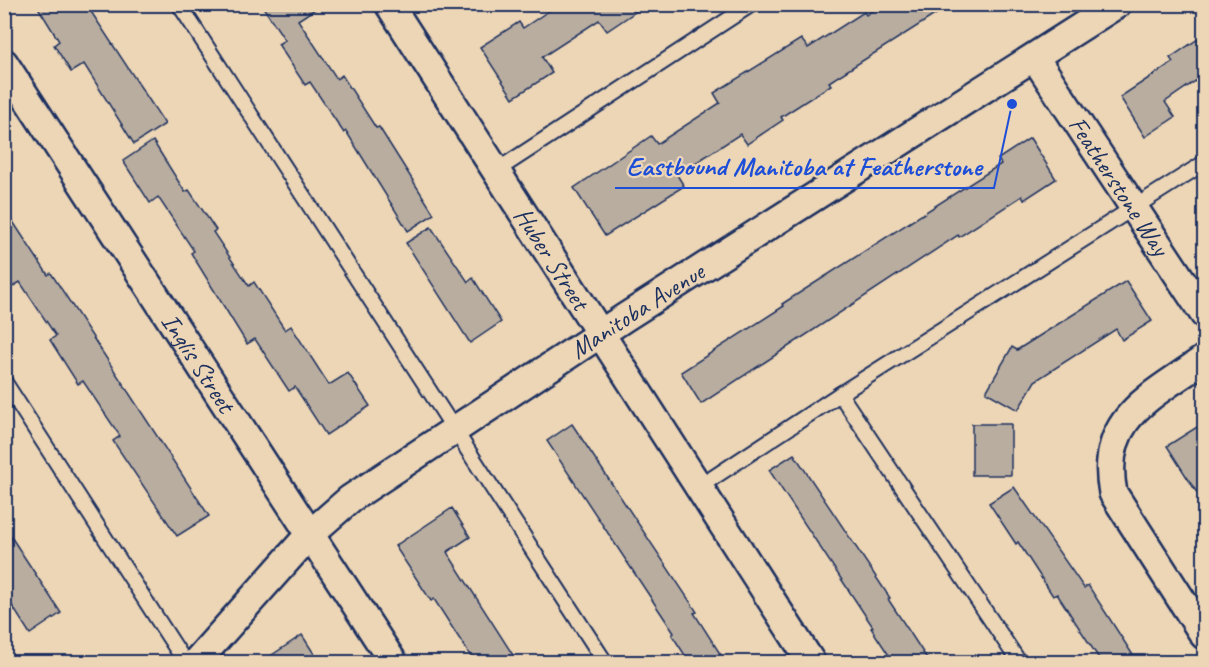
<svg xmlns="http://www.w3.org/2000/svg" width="1209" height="667" viewBox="0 0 1209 667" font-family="Caveat,sans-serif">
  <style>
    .building { fill: #b9ada0; stroke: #1b2f5e; stroke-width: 1.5 }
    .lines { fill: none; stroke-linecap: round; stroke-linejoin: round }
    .lane-casing { stroke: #1b2f5e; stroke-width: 18 }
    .street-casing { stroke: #1b2f5e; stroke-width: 32 }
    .lane { stroke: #edd6b6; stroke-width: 14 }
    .street { stroke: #edd6b6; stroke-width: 27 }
    .labels { text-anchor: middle; stroke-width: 4.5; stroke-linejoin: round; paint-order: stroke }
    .street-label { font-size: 26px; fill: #1b2f5e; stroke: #edd6b6 }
    .leader { fill: none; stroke: #1d4ed8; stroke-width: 2 }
    .callout-dot { fill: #1d4ed8; stroke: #edd6b6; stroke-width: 2 }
    .callout-label { font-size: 27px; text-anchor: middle; font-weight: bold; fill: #1d4ed8; stroke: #edd6b6; stroke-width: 4.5; stroke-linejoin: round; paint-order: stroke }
  </style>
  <rect width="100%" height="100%" fill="#edd6b6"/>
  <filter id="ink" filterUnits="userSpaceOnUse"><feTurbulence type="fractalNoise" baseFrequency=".0167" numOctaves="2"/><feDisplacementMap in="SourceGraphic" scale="12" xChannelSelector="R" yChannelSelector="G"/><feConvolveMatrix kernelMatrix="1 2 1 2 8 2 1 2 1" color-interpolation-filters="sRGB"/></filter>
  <g filter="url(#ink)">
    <g class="building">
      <polygon points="36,4 86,4 165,124 134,144 84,64 71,72 54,45 59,41"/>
      <polygon points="261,4 323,4 298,20 337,79 342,75 376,128 379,127 434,214 408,231 346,131 344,133 310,82 305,85 278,44 285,40"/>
      <polygon points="559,4 647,4 607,31 599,20 542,57 552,73 513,98 480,47 519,22 523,28"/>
      <polygon points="882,4 952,4 829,82 831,85 781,117 783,120 747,144 740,134 677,175 684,186 605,236 574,188 651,136 657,144 720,103 714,93 801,39 808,48 864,12 866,15"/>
      <polygon points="1204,35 1204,75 1165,102 1175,117 1145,137 1120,97 1173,62 1170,58"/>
      <polygon points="1030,138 1056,179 1024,200 1022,196 959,237 958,235 701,404 681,372 784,306 782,304 1001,164 998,159"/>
      <polygon points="153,141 185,192 189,190 216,230 213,232 249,286 254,282 285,330 291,326 329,385 348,373 370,406 326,435 295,387 289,391 255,339 247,344 191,253 194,251 158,197 150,203 123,161"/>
      <polygon points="4,208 48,275 51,273 209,516 177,536 113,441 120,436 83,381 78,384 50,340 56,336 20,282 4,292"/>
      <polygon points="431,227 468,282 473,278 501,322 470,343 406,243"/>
      <polygon points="1126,281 1152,321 1122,340 1116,329 1035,381 1018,410 986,392 1012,347 1017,350"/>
      <polygon points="572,424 697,612 694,613 726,663 690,663 672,635 674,633 547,441"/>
      <rect x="972" y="424" width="39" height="51"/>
      <polygon points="1197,427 1204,439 1204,504 1167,446"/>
      <polygon points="794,454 890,598 888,599 930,663 894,663 871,628 873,627 769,470"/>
      <polygon points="1014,487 1084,588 1088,585 1138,663 1102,663 1057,594 1053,596 1018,542 1016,544 989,503"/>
      <polygon points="452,508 470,537 447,552 518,663 475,663 434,599 431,601 395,546"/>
      <polygon points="4,526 61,613 30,634 4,593"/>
      <polygon points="302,635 320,663 260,663"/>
    </g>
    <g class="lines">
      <defs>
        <g id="lane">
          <polyline points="179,4 605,662"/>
          <polyline points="496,171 752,4"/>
          <polyline points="4,381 185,662"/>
          <polyline points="840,394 1019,662"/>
          <polyline points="699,487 840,394 1204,163"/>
        </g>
        <g id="street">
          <path id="s1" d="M389 4 811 662"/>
          <path id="s2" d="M1035 58 1204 314"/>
          <path id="s3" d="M4 63 393 662"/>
          <path d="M1204 359C1152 397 1098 417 1113 493L1204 635"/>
          <path id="s4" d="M196 662 310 534 350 499 624 318 1117 4"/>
        </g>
      </defs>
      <use href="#lane" class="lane-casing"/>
      <use href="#street" class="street-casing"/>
      <use href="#lane" class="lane"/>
      <use href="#street" class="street"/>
    </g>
  </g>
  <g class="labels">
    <g class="street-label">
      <text dy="9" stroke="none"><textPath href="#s2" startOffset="153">Featherstone Way</textPath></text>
      <text dy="9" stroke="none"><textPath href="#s1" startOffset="302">Huber Street</textPath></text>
      <text dy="9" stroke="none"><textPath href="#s4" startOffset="568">Manitoba Avenue</textPath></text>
      <text dy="9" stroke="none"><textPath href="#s3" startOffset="357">Inglis Street</textPath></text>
    </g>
  </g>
  <path class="leader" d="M1012 104L994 188H615"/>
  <circle class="callout-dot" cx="1012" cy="104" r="6"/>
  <g class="callout-label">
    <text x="804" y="175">Eastbound Manitoba at Featherstone</text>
  </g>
  <rect width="1209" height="667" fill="none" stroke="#edd6b6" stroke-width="24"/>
  <rect x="12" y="12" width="1185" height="643" fill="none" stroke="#1b2f5e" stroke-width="2" filter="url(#ink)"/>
</svg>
